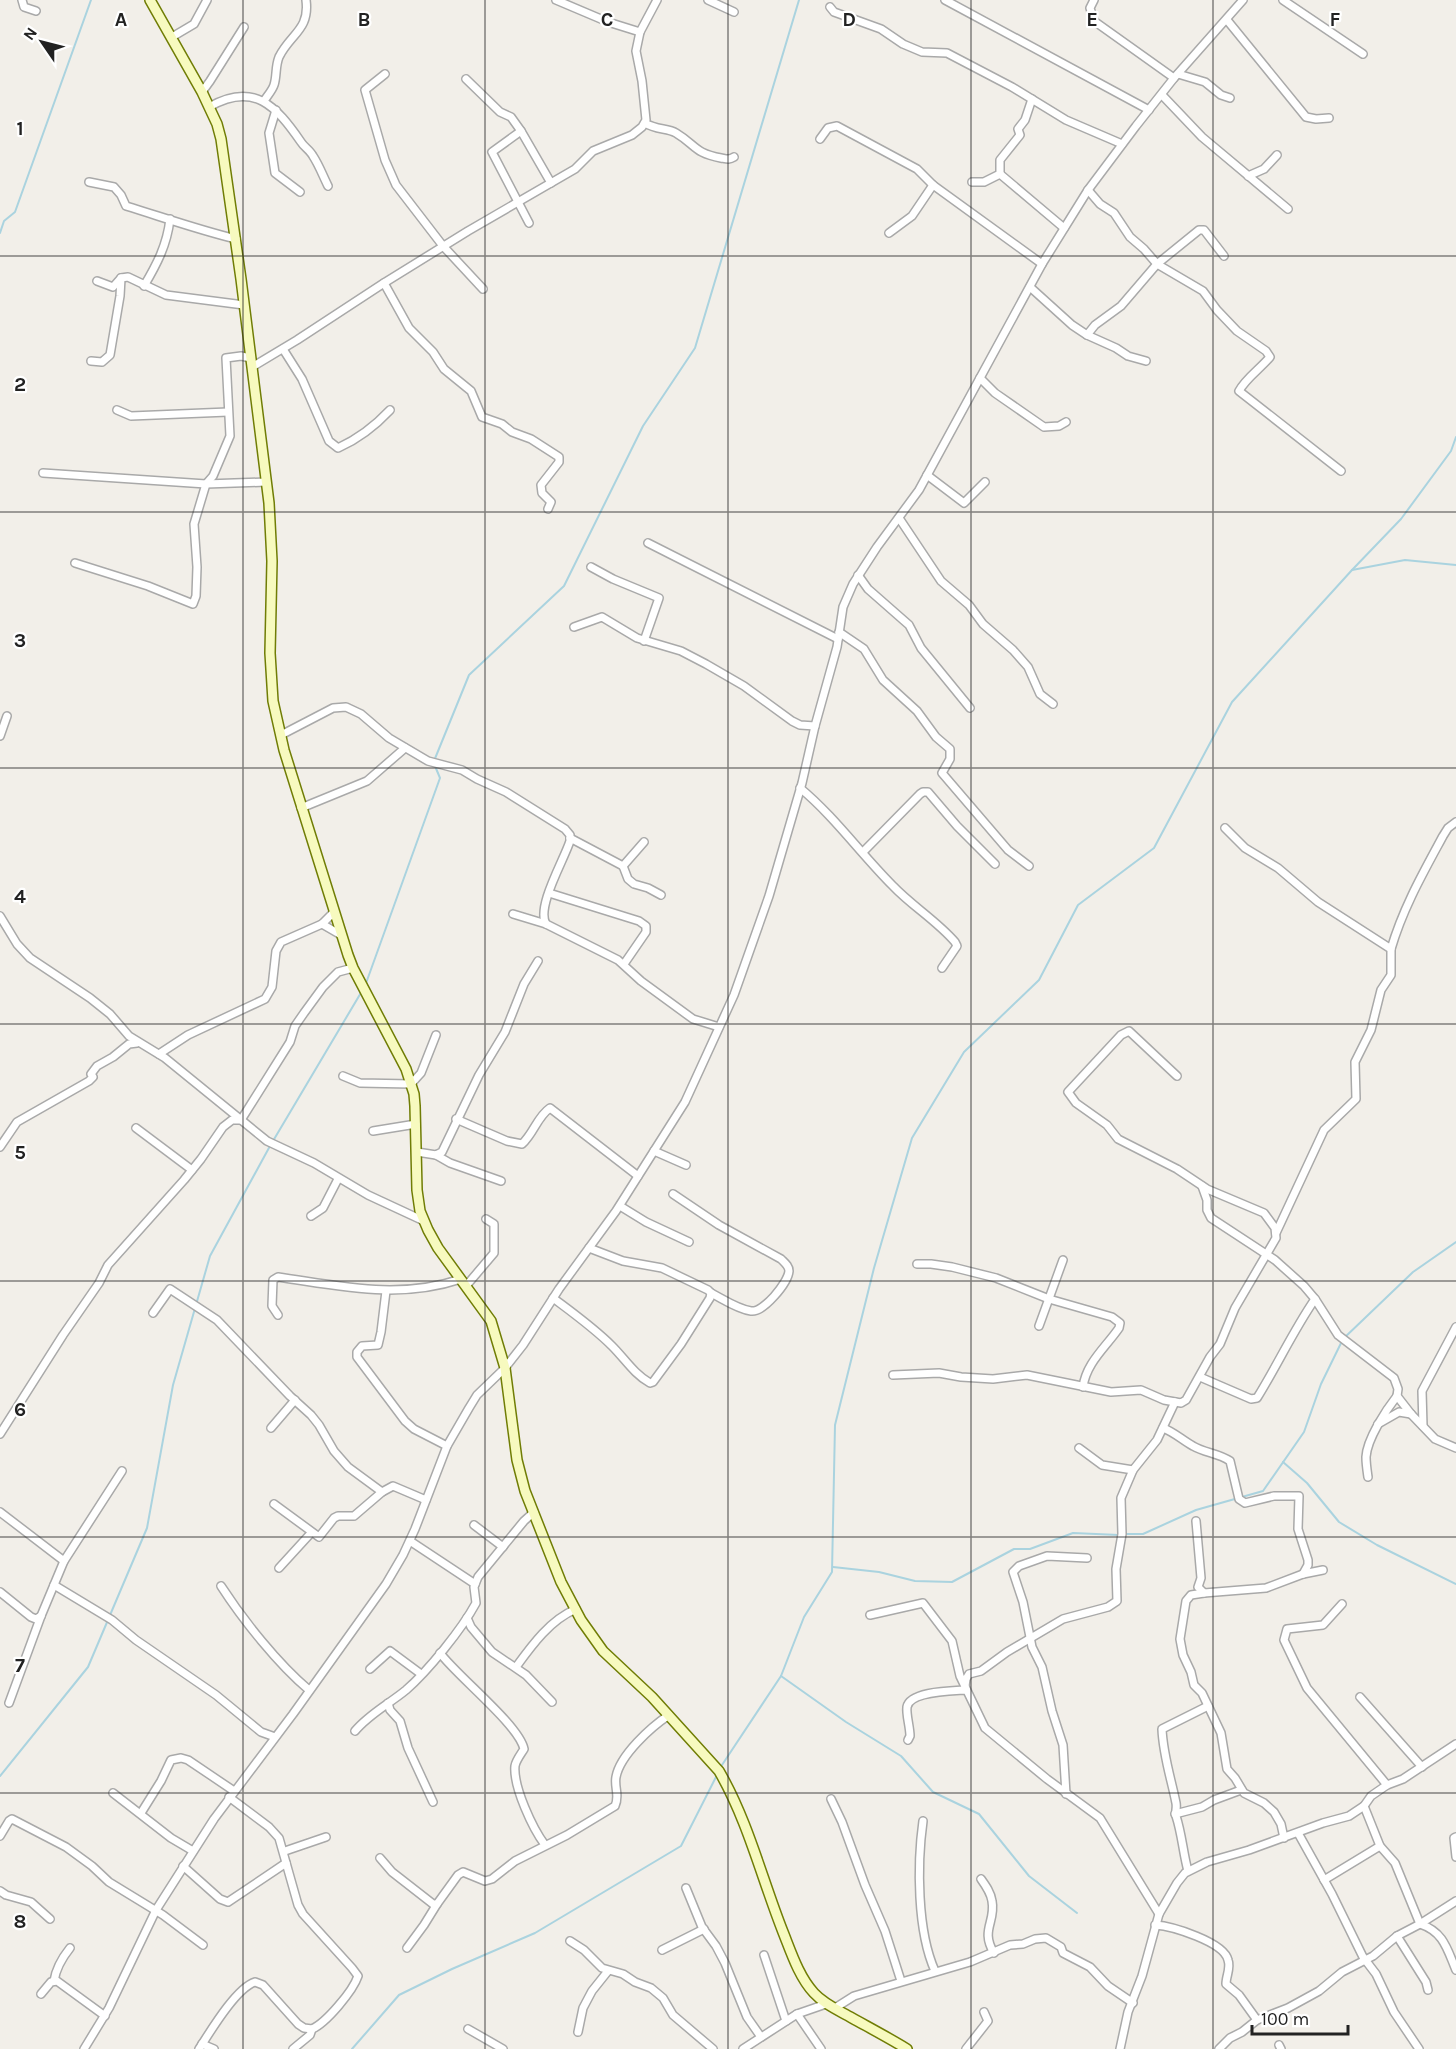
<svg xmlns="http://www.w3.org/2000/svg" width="1456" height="2049" viewBox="0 0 1456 2049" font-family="Karla,sans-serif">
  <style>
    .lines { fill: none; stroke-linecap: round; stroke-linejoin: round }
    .stream { stroke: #aad3df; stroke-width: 2 }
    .street-casing { stroke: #a9a9a9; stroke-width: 10 }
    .secondary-casing { stroke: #707d05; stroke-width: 12 }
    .street { stroke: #fff; stroke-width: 7 }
    .secondary { stroke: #f7fabf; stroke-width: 9 }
    .grid { fill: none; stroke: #222; stroke-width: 1.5; stroke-opacity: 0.55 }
    .grid-label { font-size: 20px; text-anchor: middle; font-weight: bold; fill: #222; stroke: #fff; stroke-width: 4.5; stroke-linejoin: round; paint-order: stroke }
  </style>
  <rect width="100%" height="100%" fill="#f2efe9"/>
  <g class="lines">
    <g class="stream">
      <polyline points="0,233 4,221 15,212 91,0"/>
      <polyline points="1352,570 1405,560 1456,565"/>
      <polyline points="434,761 469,675 564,586 643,426 695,348 799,0"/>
      <polyline points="365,986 440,778 435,766"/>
      <polyline points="273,1141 362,991"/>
      <polyline points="1283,1462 1307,1483 1339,1522 1377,1545 1456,1584"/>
      <polyline points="1125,1534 1143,1534 1196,1510 1263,1491 1304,1432 1321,1384 1343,1339 1413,1272 1456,1242"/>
      <polyline points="833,1567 879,1572 915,1581 952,1582 1014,1549 1030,1549 1073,1533 1119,1535"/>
      <polyline points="781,1676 846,1722 901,1756 933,1792 979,1814 1029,1876 1077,1913"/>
      <polyline points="720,1768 781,1676 804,1617 832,1572 835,1425 874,1268 912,1138 964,1052 1039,980 1078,905 1154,848 1232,702 1352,570 1401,519 1451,451 1456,437"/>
      <polyline points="0,1776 88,1667 147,1528 173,1385 210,1256 270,1146"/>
      <polyline points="352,2049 399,1995 452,1969 535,1933 681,1846 718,1773"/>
    </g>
    <defs>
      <g id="street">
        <polyline points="22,0 24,7 36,11"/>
        <polyline points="556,0 608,22 640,32"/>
        <polyline points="708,0 734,12"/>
        <polyline points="945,0 1149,110"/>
        <polyline points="1094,0 1090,8 1094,21 1174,78"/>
        <polyline points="1283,0 1363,54"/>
        <polyline points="830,7 834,12 881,29 903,44 922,52 947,53 1012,87 1066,120 1122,144"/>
        <polyline points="1227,20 1306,117 1316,119 1329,118"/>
        <polyline points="172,37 194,24 207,0"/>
        <polyline points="385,74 365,90 385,160 396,185 443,246 483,289"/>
        <polyline points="1178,74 1205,82 1221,95 1230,98"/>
        <polyline points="466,79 500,112 511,117 521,131 551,183"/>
        <polyline points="202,92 210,81 244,27"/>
        <polyline points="1162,95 1202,137 1288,209"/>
        <path d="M264 101C267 96 272 91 274 85 277 76 275 67 279 57 290 34 310 30 306 0"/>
        <path d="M209 107C254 81 276 106 301 142 304 147 310 150 313 156 319 165 323 176 328 186"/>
        <polyline points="276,110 269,133 275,173 300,192"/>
        <path d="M645 123C656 130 668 128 676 133 696 145 694 153 721 158 727 159 729 160 734 157"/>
        <polyline points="521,131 492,152 529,223"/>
        <polyline points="820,139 828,128 837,126 917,169 933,185 1042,264"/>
        <polyline points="1000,174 1064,228"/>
        <polyline points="1248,176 1264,169 1277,155"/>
        <path d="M89 182 114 187 121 195 126 206C162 217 199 230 236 239"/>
        <polyline points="972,182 984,182 1000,174 1000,160 1020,135 1018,129 1025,120 1032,99"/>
        <path d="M1088 190 1100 204 1114 213 1130 237 1144 249 1157 264 1203 291 1217 310 1237 331 1266 351 1270 357C1260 369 1246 378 1239 391L1341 471"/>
        <polyline points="889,233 912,216 933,185"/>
        <polyline points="97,281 113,287 121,278 128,277 166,295 244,305"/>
        <polyline points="384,283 409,328 433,352 444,369 471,391 482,417 502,424 512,432 531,439 559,457 559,462 541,485 542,493 551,502 548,509"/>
        <path d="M144 286C157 264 167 245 170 219"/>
        <polyline points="1030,287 1072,325 1087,335 1116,348 1128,356 1146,361"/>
        <polyline points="1087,335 1095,325 1121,306 1157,264 1199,230 1204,230 1224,256"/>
        <path d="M283 349 302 379 329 441 338 448C358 439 375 426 390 410"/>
        <polyline points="91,361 102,362 110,355 120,296 121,278"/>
        <polyline points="252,367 297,340 384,283 468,231 575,169 593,151 632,135 642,127 646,120 642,81 636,51 640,32 657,0"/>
        <polyline points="980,378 995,393 1044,427 1059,426 1066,422"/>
        <polyline points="117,410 131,416 228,412"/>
        <polyline points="43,473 206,484 266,482"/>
        <polyline points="927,475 964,503 985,482"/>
        <polyline points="899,518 941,581 969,605 983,624 1013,650 1028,667 1040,694 1053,704"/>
        <polyline points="648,543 838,639"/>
        <polyline points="75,563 148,586 193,604 196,596 197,567 194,524 206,484 213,476 230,436 226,358 241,356 251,358"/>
        <polyline points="591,567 613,579 659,598 644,641"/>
        <polyline points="858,575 868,589 909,625 921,648 970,708"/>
        <polyline points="574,627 602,617 637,638 681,651 706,664 744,686 792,721 800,725 815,726"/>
        <polyline points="839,632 864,649 883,680 917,711 936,737 950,749 950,759 942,773 1008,850 1029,866"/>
        <path d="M281 735 333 708 346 707 361 714 389 738 428 761 462 770 477 779 506 792 565 829 570 835V841C564 860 536 907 546 924"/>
        <polyline points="0,736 7,716"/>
        <path d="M800 788C834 816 861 854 893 886 912 906 937 921 955 942L957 946 942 968"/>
        <polyline points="301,808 367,781 405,748"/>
        <polyline points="1225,828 1245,848 1278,868 1318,902 1391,949 1391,975 1381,990 1371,1030 1355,1062 1356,1099 1324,1130 1276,1233"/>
        <polyline points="570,838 623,866 628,879 634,884 648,888 661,895"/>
        <polyline points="863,852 920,794 923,792 928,792 957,826 995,864"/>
        <polyline points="623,866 644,842"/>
        <polyline points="549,893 639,921 646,926 646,932 624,964"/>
        <polyline points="513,914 546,924 618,960 641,981 693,1019 719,1027"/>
        <polyline points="0,916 17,944 30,958 90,998 110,1014 129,1036 165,1058 267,1141 314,1163 368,1195 424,1221"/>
        <polyline points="322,924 341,935"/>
        <path d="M1391 949C1403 908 1423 873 1443 836L1448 828 1456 822"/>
        <polyline points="159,1054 188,1035 265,999 272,987 276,951 281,942 322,924 334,912"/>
        <polyline points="343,1076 360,1083 411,1084 421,1073 436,1035"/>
        <path d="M456 1119 507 1141 522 1144C534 1133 537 1117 550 1108L638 1176"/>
        <polyline points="136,1128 192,1170"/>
        <polyline points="373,1131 416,1124"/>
        <polyline points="0,1147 17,1122 89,1081 93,1077 91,1074 97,1066 113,1057 129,1044 137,1043"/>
        <polyline points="654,1151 686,1165"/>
        <polyline points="417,1152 436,1155 442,1152 479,1075 505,1032 524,984 538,961"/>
        <polyline points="436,1155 450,1163 501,1181"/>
        <polyline points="1202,1186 1207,1200 1207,1210 1211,1218 1275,1260 1304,1286 1315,1299 1338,1335 1394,1378 1398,1389 1397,1396 1411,1414 1435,1439 1456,1448"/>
        <path d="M673 1194 719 1225 781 1259C785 1263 789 1266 789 1271 788 1283 763 1313 751 1311 737 1309 723 1299 711 1293"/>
        <polyline points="620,1206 646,1222 689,1242"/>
        <polyline points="311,1216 323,1208 338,1179"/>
        <path d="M917 1264H931L952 1267 996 1278 1049 1299 1112 1317 1120 1323 1119 1328C1106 1347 1086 1363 1083 1387"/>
        <polyline points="466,1286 494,1253 494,1224 486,1219"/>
        <polyline points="386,1291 381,1332 378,1345 362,1346 357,1352 357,1357 405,1421 414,1429 447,1446"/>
        <path d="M553 1298C573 1313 594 1328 612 1346 625 1359 634 1374 650 1383L653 1382 681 1344 710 1298 711 1293 708 1290 662 1268 623 1261 589 1248"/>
        <polyline points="153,1313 170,1289 217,1320 290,1396 311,1415 319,1425 334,1451 348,1467 382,1492 393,1486 426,1500"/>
        <path d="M278 1315 272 1306 273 1280 278 1277C341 1286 398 1300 461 1279"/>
        <polyline points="1039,1326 1063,1260"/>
        <polyline points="893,1375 939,1373 961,1377 993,1379 1027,1375 1111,1392 1141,1390 1164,1400 1181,1403 1186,1400 1210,1357 1220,1344 1235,1308 1276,1238 1275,1228 1264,1213 1207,1189 1177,1169 1118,1139 1107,1125 1076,1103 1068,1092 1121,1035 1129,1031 1177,1076"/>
        <path d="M1200 1377 1251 1399 1257 1398C1277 1366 1293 1331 1315 1299"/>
        <polyline points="1378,1424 1399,1412 1411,1414"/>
        <polyline points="1423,1426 1422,1391 1456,1327"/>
        <polyline points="271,1428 295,1400"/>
        <path d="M1163 1428C1174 1432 1182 1440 1193 1446 1205 1453 1218 1453 1230 1461L1239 1499 1245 1503 1274 1496H1299L1298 1529 1308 1560V1565L1303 1574"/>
        <polyline points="0,1434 63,1335 99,1283 108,1265 184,1180 201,1159 223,1127 232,1120 241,1120 290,1042 295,1026 304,1013 323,987 338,972 353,968"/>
        <polyline points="1079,1448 1102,1465 1133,1470"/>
        <path d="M1368 1477C1367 1470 1366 1464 1366 1457 1367 1439 1386 1410 1397 1396"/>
        <polyline points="274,1504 319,1537 334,1518 338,1516 354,1516 382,1492"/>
        <polyline points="0,1512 64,1561"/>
        <polyline points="1196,1521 1201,1578 1198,1587 1204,1593 1191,1595 1186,1601 1180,1639 1183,1655 1191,1672 1194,1685 1202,1693 1221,1733 1227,1769 1235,1778 1244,1793 1264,1803 1274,1812 1281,1824 1284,1838"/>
        <polyline points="474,1525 503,1547"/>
        <polyline points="410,1541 475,1584"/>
        <polyline points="279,1568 311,1533"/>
        <polyline points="54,1585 112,1620 136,1640 216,1695 261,1732 275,1737"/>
        <path d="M221 1586C243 1620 278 1664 309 1690"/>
        <polyline points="0,1592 31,1617 36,1619 41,1616"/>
        <polyline points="1204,1593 1266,1588 1303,1574 1323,1570"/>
        <polyline points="1342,1604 1323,1625 1287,1629 1284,1640 1307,1688 1387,1785"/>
        <polyline points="870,1615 923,1603 952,1641 960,1676 985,1728 1047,1779 1100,1818 1159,1914"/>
        <polyline points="467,1618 471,1627 492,1652 526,1675 552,1702"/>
        <path d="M440 1653C457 1676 519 1725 524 1749 521 1754 516 1760 515 1766 513 1787 533 1829 545 1845"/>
        <path d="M516 1667C532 1645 550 1620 576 1609"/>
        <polyline points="370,1669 390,1651 421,1674"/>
        <polyline points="965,1686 966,1679 969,1674 981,1671 1007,1652 1063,1619 1108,1607 1117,1601 1116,1569 1122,1534 1121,1498 1133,1470 1157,1440 1175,1402"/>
        <polyline points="1360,1697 1422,1767"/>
        <polyline points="9,1703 41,1616 64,1561 122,1471"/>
        <polyline points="388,1703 390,1710 400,1721 408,1748 433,1802"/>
        <path d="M355 1731C369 1714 389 1704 406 1690 428 1671 462 1629 476 1603L474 1587 478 1577 524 1521 534 1512"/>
        <path d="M908 1740 910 1736C910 1727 906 1715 907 1707 910 1691 953 1691 966 1690"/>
        <polyline points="113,1793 171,1838 193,1851"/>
        <polyline points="1066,1794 1063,1745 1052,1711 1042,1667 1032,1647 1023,1602 1013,1572 1019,1566 1047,1556 1087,1558"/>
        <path d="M229 1797 269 1827 279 1838 298 1905 303 1914 352 1968 358 1976C353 1991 326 2023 312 2029L310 2035 293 2049"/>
        <polyline points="831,1799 842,1822 865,1885 885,1931 901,1981"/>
        <path d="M1364 1806 1380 1846 1395 1863 1420 1924C1444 1932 1447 1949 1456 1970"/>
        <polyline points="141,1813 161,1781 171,1760 181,1758 188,1760 234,1791"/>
        <polyline points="1175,1814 1202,1807 1214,1800 1241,1790"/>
        <path d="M923 1821C917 1864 917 1931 935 1971"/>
        <polyline points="1298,1833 1332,1894 1363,1957 1376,1974 1394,2012 1419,2049"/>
        <polyline points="0,1836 9,1821 12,1819 66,1847 92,1866 109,1882 163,1915 203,1945"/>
        <polyline points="1456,1837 1454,1838 1456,1857"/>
        <polyline points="285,1851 326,1837"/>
        <path d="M380 1858 392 1872 433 1904H437L458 1875 463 1872 485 1881 492 1879 515 1861 567 1835 615 1806C620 1796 614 1787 616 1777 620 1755 651 1727 669 1715"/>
        <polyline points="183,1866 220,1899 228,1902 286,1863"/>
        <path d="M1188 1871C1183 1853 1182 1834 1176 1816 1175 1812 1177 1808 1176 1803 1171 1778 1163 1755 1162 1729L1208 1706"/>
        <path d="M981 1879C986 1886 991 1893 992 1901 996 1922 980 1930 994 1953"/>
        <polyline points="1324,1880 1380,1846"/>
        <polyline points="686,1888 702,1927 716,1946 725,1963 747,2017 761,2037"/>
        <polyline points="0,1891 6,1895 31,1902 50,1919"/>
        <path d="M1155 1925C1172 1926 1224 1942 1228 1960 1231 1968 1226 1976 1226 1984L1239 1995 1257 2020"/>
        <polyline points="1397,1936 1426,1982 1428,1990"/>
        <polyline points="570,1941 584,1950 602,1968 623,1974 635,1982 651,1988 663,1998 673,2015 713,2049"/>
        <polyline points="407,1948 424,1925 437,1904"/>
        <polyline points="662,1950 704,1929"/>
        <polyline points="764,1955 786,2021"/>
        <path d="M54 1981C56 1968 62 1958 70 1948"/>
        <polyline points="41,1994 51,1982 57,1981 105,2016"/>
        <polyline points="835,2008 854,1996 970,1962 1010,1945 1023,1944 1035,1939 1046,1938 1061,1947 1063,1953 1090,1967 1108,1986 1133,2003"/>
        <polyline points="797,2014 821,2049"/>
        <polyline points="468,2029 503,2049"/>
        <polyline points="578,2032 583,2008 592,1991 608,1971"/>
        <polyline points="202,2044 214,2049"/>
        <polyline points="1279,2045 1281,2049"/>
        <polyline points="84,2049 109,2008 156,1910 214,1819 293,1714 386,1584 403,1555 415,1529 447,1446 469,1408 477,1395 505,1368 523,1345 559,1289 616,1211 685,1102 734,995 769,896 802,783 815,726 837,647 843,607 853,584 877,547 919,490 1042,264 1088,190 1136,126 1174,78 1243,0"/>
        <path d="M199 2049C210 2032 236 1988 255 1982L263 1985 298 2024 304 2028 312 2029"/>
        <polyline points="743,2049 797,2014 826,2004"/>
        <polyline points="966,2049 988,2021 984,2012"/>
        <polyline points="1120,2049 1128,2012 1142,1976 1159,1914 1177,1883 1185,1873 1207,1862 1249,1850 1323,1823 1349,1816 1364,1806 1371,1796 1387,1785 1403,1779 1456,1744"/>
        <polyline points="1219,2049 1230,2038 1242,2032 1257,2020 1288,2008 1319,1991 1342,1972 1373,1956 1397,1936 1420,1924 1456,1901"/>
      </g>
      <path id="secondary" d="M150 0 202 92 217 124 221 139 241 279 269 503 272 561 270 653 273 701 284 750 348 955 353 968 406 1069 414 1094 415 1106 417 1190 420 1211 428 1230 438 1248 491 1321 505 1368 517 1460 525 1491 561 1582 581 1620 603 1651 652 1697 719 1771C748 1821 762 1879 783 1932 791 1952 799 1977 814 1993 824 2004 838 2010 852 2018 870 2028 889 2038 907 2049"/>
    </defs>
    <use href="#street" class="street-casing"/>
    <use href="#secondary" class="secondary-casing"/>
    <use href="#street" class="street"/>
    <use href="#secondary" class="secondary"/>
  </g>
  <path class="grid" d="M243 0V2049M485 0V2049M728 0V2049M971 0V2049M1213 0V2049M0 256H1456M0 512H1456M0 768H1456M0 1024H1456M0 1281H1456M0 1537H1456M0 1793H1456"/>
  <g class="grid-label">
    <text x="121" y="26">A</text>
    <text x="364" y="26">B</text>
    <text x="607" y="26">C</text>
    <text x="849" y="26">D</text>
    <text x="1092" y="26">E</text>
    <text x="1335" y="26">F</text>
    <text x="20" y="135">1</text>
    <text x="20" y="391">2</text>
    <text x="20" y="647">3</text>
    <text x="20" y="903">4</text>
    <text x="20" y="1159">5</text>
    <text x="20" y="1416">6</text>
    <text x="20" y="1672">7</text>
    <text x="20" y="1928">8</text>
  </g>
  <g transform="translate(42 42) rotate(305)" stroke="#ffffff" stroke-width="4.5" paint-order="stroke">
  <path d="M0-4.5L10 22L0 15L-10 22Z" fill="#222222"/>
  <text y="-9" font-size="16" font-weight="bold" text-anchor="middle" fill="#222222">N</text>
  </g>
  <path d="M1252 2025v9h96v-9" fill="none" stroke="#222222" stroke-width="3"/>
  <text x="1261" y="2025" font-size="18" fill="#222222" stroke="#ffffff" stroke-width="4.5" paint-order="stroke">100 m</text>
</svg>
